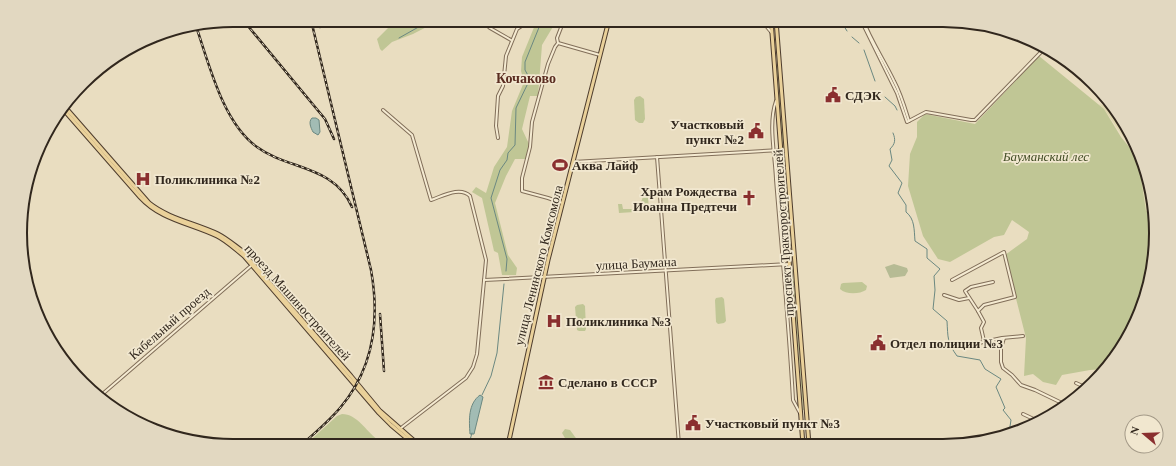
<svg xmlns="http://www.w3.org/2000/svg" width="1176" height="466" viewBox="0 0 1176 466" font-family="'Times New Roman',serif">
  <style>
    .farmland { fill: #ded6ae }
    .green { fill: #c0c695 }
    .cemetery { fill: #b6bb94 }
    .water { fill: #a2bcb4; stroke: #6b8881 }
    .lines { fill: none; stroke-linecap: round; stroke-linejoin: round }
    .stream { stroke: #6b8881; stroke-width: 1 }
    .minor-casing { stroke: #816e59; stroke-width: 4 }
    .major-casing { stroke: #4e3d2e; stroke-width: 5 }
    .minor { stroke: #f5ebd2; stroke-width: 2 }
    .major { stroke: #ead19a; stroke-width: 3 }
    .rail-casing { stroke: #31271d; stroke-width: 2.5 }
    .rail { stroke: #f1e7cf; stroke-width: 1; stroke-dasharray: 3; stroke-linecap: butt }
    .labels { text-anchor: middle; stroke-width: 3.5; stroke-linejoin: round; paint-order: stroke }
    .poi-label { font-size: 13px; font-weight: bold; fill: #31271d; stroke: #f1e7cf; text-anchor: start }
    .park-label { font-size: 13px; font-style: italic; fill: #424c25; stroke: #f1e7cf }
    .street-label { font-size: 13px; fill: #31271d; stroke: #f1e7cf }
    .neighbourhood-label { font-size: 14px; font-weight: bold; fill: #5a2c20; stroke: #f1e7cf }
    .rim { fill: none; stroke: #31271d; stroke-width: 2 }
  </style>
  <rect width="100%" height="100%" fill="#e9ddc0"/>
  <g class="farmland">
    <polygon points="1099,104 1110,107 1128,127 1138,158 1104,109"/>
    <polygon points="1139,161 1154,205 1154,213 1146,211"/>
  </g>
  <g class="green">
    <polygon points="418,20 440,20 413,34 392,42 382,51 380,49 377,39 389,27 407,27"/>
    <polygon points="537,20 557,20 542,45 538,96 530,96 522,129 529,144 526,159 515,159 506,176 495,203 508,255 517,268 516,275 502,275 498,253 494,251 482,198 472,192 476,187 486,193 494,167 507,147 512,111 524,82 521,71 522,57"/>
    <polygon points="1039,56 1104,109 1121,137 1138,158 1146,211 1154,213 1149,288 1127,340 1104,369 1090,370 1062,375 1056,385 1043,382 1033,374 1024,376 1026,338 1005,255 1027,239 1029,232 1012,220 1004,235 994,237 950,262 938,259 923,236 908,186 910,154 917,137 917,122 925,114 975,124"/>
    <polygon points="776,64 778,64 793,260 792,260"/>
    <polygon points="640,96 644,99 645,119 643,123 639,123 635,120 634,100 636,97"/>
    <polygon points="648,196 649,211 619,213 618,204 622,204 623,209 638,209 643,197"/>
    <polygon points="792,269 793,269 804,410 803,410"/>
    <path d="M862 282 867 286 866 290C860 294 846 295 840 289L841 284 843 283Z"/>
    <polygon points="722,297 724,299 726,321 724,323 718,324 716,322 715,300 716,298"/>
    <polygon points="583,304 585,306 586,329 585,331 579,331 577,330 575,307 577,305"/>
    <path d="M342 414C357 414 366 431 377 439 381 442 386 442 391 446H304L337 416Z"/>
    <polygon points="565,429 570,430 581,445 569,445 562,433"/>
  </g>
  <polygon class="cemetery" points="894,264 907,268 908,271 905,276 890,278 885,267"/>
  <g class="water">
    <path d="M312 118H316L319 120 320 132 318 135 313 132C311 128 308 122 312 118Z"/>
    <path d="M480 395 483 397 474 434H470C469 420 468 404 480 395Z"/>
  </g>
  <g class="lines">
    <g class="stream">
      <polyline points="842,20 842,23 847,31"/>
      <polyline points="852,37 859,43"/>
      <polyline points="399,38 431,20"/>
      <polyline points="864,50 875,81"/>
      <polyline points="885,97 895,106 897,110"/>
      <path d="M893 133C896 140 895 144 890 149L892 160 889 166 902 183 898 193 906 205V212C915 219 914 230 915 241L927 249V258L940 269 934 276 935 290 933 309 947 321C948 338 947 342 957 356L980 360 985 369 1001 379 996 387 1005 408 1003 410 1011 420 1009 433"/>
      <polyline points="506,271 507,259 491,198 500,170 507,160 508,153 515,145 516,108 530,79 525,70 525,62 542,20"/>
      <polyline points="482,395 491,376 497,353 504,284"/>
      <polyline points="464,445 470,440 472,433"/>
    </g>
    <defs>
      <g id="minor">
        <polyline points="481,20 490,28 511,40"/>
        <polyline points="765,20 767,27 772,33"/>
        <polyline points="861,20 897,93 907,122 926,112 971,120 975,120 1043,50"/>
        <path d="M863 20C871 41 884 60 894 81 901 94 905 108 909 121"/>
        <polyline points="558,43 600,55"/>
        <path d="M776 101C768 124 775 154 776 179 782 253 789 326 793 400L800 413"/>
        <path d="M383 110 412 135 431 200C443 196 460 186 470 196L486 260 477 354 473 367 466 378 401 428"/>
        <polyline points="498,138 496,126 498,96 503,86 506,56 517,29 526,23 528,20"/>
        <polyline points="657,157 679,445"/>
        <polyline points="573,162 781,150"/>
        <polyline points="562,203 548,198 522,191 522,178 530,147 532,122 548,64 555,47 558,43 557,38 564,20"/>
        <polyline points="484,280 789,264"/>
        <polyline points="952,280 1004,252 1015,297 984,305 978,311 984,322 981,328 984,341"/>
        <polyline points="944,295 959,300 969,298"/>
        <polyline points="978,311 965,291 971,287 993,282"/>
        <polyline points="1004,338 1001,348 1001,362 1003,368 1012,375 1021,385 1035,390 1066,405"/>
        <polyline points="974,344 1002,338 1023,336"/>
        <polyline points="1076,383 1087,388"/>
        <polyline points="99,397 252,265"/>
        <polyline points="1023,414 1040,422"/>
      </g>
      <g id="major">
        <polyline points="771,20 803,445"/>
        <polyline points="776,20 809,445"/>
        <path d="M65 107 149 203C169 219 195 223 218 234 226 238 233 244 241 250L351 376 380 411 420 446"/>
        <path d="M63 109 140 197C161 220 190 223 217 236 227 241 235 249 244 256L379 413 391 425 416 446"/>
        <polyline points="508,445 548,260 609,20"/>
      </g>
    </defs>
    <use href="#minor" class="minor-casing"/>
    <use href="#major" class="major-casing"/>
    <use href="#minor" class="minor"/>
    <use href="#major" class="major"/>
    <defs>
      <g id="rail">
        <polyline points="243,20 325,119 334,139"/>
        <polyline points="319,20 320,27"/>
        <path d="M196 26C209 64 223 123 257 147 288 170 334 165 352 207"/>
        <polyline points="380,314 384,371"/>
        <path d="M300 446C314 434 328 422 340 408 374 368 380 320 371 270L311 20"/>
      </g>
    </defs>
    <use href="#rail" class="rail-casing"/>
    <use href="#rail" class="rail"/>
  </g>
  <defs>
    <symbol id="civic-bare" viewBox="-9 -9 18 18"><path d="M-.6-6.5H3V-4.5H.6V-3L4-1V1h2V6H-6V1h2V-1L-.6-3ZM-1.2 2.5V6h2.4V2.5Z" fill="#8a2f2f" stroke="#f1e7cf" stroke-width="2.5" paint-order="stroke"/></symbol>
    <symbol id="stadium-bare" viewBox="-9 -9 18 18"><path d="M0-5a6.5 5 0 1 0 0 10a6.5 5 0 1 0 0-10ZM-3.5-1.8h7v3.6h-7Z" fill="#8a2f2f" stroke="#f1e7cf" stroke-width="2.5" paint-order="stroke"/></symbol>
    <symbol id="hospital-bare" viewBox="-9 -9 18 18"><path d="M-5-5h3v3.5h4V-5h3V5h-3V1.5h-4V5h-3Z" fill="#8a2f2f" stroke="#f1e7cf" stroke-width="2.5" paint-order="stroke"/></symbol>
    <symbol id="church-bare" viewBox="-9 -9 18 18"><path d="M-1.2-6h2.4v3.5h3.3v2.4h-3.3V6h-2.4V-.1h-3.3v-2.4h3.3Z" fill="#8a2f2f" stroke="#f1e7cf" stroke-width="2.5" paint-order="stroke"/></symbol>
    <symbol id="museum-bare" viewBox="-9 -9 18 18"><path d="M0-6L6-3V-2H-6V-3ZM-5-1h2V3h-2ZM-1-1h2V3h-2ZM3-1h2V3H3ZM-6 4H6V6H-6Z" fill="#8a2f2f" stroke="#f1e7cf" stroke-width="2.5" paint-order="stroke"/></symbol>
  </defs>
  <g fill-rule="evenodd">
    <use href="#civic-bare" x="822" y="84" width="22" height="22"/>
    <use href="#civic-bare" x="745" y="120" width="22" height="22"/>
    <use href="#stadium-bare" x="549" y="154" width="22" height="22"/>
    <use href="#hospital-bare" x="132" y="168" width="22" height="22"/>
    <use href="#church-bare" x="738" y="187" width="22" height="22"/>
    <use href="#hospital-bare" x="543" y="310" width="22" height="22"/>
    <use href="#civic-bare" x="867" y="332" width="22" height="22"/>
    <use href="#museum-bare" x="535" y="371" width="22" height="22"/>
    <use href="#civic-bare" x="682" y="412" width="22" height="22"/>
  </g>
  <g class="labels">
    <g class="poi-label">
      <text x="845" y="100">СДЭК</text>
      <text x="744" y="129" text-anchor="end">Участковый<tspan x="744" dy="15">пункт №2</tspan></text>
      <text x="572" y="170">Аква Лайф</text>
      <text x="155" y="184">Поликлиника №2</text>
      <text x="737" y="196" text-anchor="end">Храм Рождества<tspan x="737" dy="15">Иоанна Предтечи</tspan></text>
      <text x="566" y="326">Поликлиника №3</text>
      <text x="890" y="348">Отдел полиции №3</text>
      <text x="558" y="387">Сделано в СССР</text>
      <text x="705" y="428">Участковый пункт №3</text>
    </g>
    <g class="park-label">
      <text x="1046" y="161">Бауманский лес</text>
    </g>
    <g class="street-label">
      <text transform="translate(783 233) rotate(-94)" y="5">проспект Тракторостроителей</text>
      <text transform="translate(636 263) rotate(-3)" y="5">улица Баумана</text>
      <text transform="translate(538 265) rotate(-76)" y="5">улица Ленинского Комсомола</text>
      <text transform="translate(298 302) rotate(48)" y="5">проезд Машиностроителей</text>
      <text transform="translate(169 323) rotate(-41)" y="5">Кабельный проезд</text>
    </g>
    <g class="neighbourhood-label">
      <text x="526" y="83">Кочаково</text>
    </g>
  </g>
  <path d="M0 0H1176V466H0ZM233 27H943A206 206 0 0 1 1149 233V233A206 206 0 0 1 943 439H233A206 206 0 0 1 27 233V233A206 206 0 0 1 233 27Z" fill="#e2d8c1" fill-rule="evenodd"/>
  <path class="rim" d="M233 27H943A206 206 0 0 1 1149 233V233A206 206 0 0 1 943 439H233A206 206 0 0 1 27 233V233A206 206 0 0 1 233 27Z"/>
  <g transform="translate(1144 434) rotate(289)"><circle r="19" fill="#f1e7cf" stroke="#a49a88"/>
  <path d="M0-3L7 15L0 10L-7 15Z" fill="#8a2f2f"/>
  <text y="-6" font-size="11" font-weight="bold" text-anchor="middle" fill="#31271d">N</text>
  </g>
</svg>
